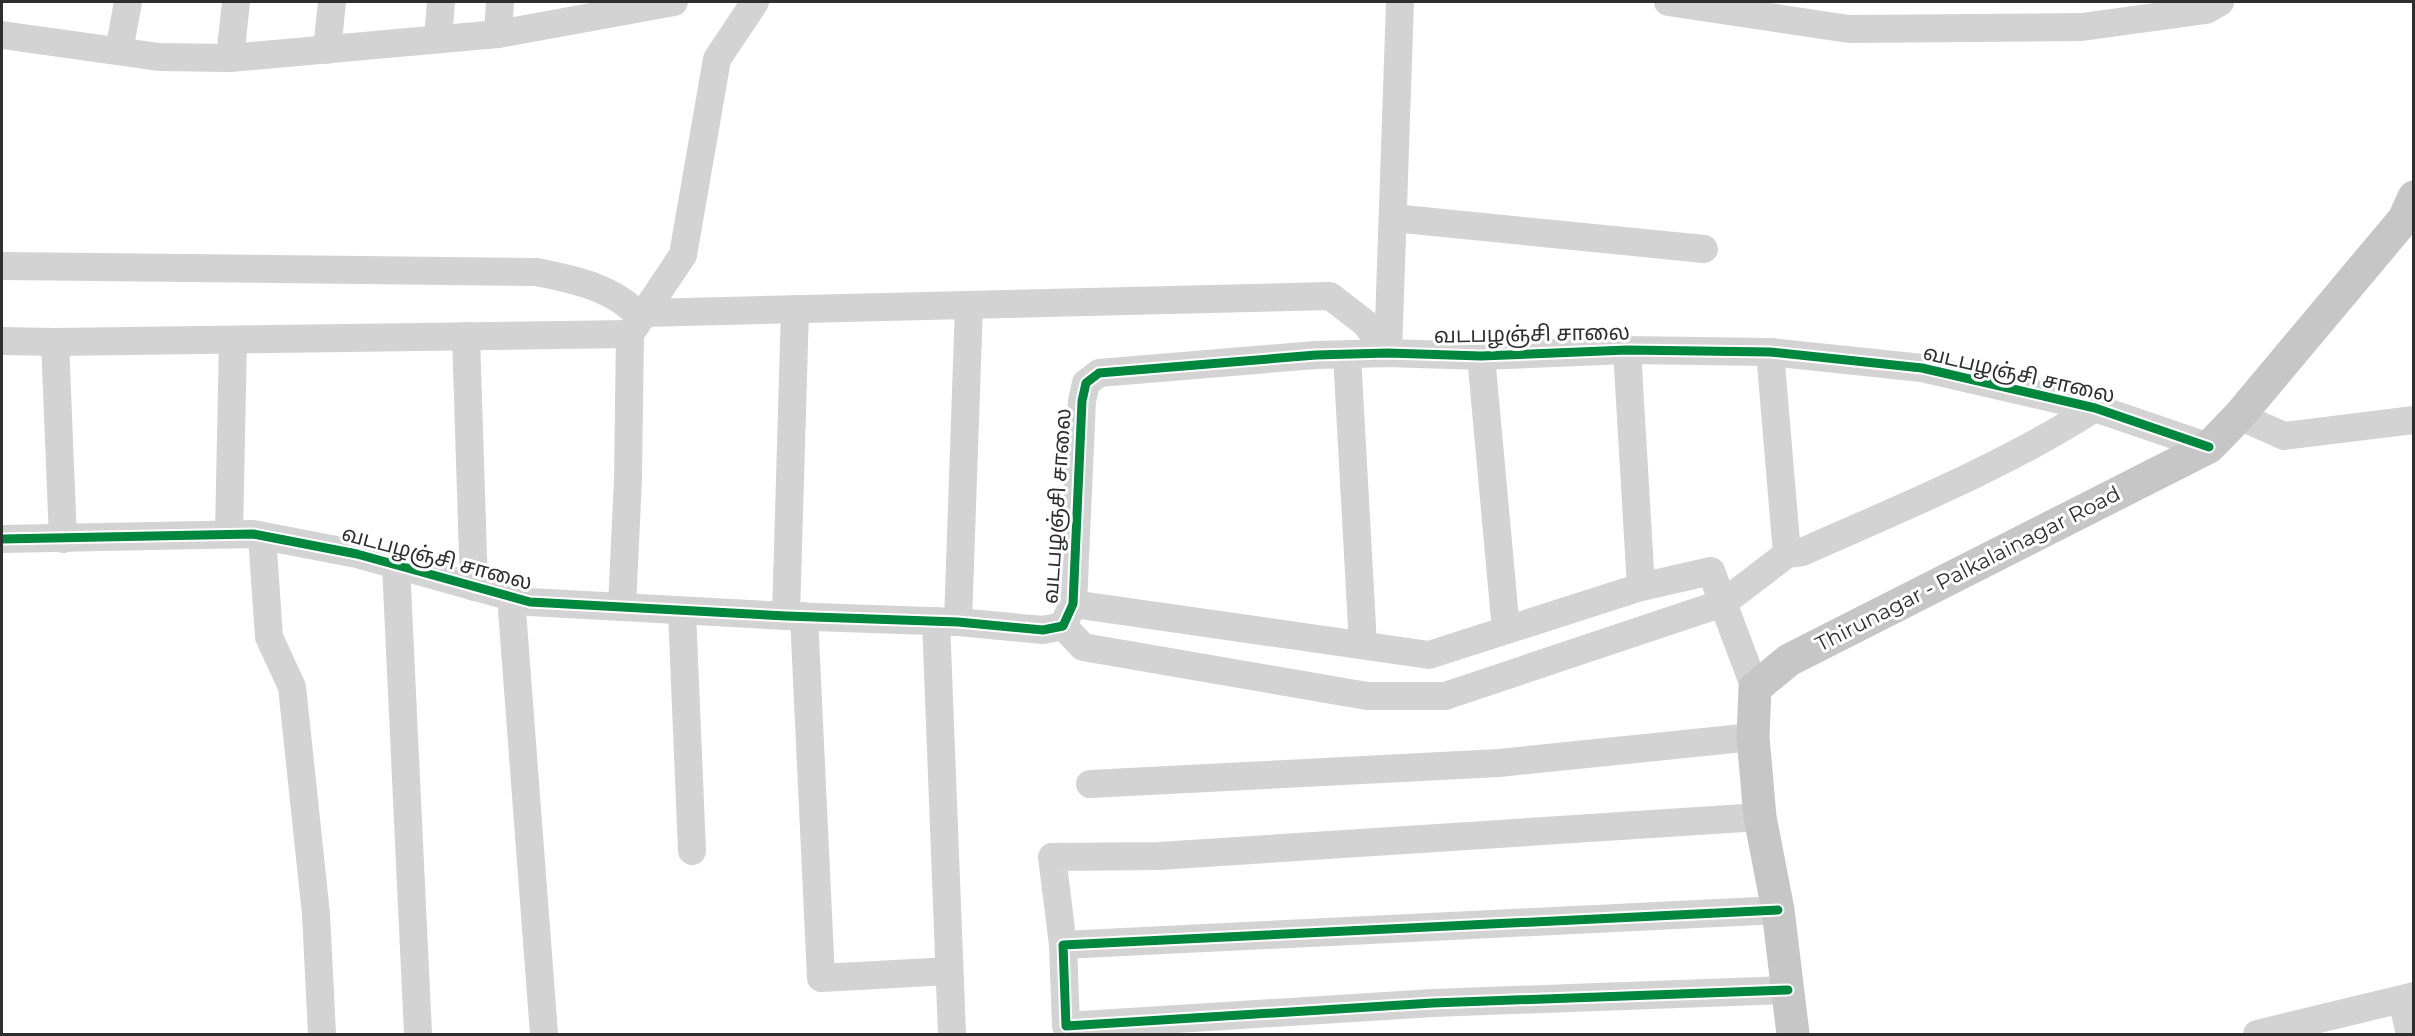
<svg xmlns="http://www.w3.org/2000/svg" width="2415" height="1036" viewBox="0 0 2415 1036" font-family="Montserrat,'Noto Sans Tamil',sans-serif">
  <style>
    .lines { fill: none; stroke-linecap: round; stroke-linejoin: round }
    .minor { stroke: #d3d3d3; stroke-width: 28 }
    .major { stroke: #c6c6c6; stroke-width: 33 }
    .cycleway-casing { stroke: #fff; stroke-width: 13 }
    .cycleway { stroke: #00873e; stroke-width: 9 }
    .labels { text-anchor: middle; stroke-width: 6; stroke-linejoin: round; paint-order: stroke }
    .street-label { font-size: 21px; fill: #2e2e2e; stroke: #fff }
  </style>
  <rect width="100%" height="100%" fill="#fff"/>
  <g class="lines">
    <g class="minor">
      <polyline points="1668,2 1849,29 2082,27 2206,10 2220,2"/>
      <polyline points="498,34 500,2"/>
      <polyline points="2,35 159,57 230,58 498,34 674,2"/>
      <polyline points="438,39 441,2"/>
      <polyline points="327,50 332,2"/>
      <polyline points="119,51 128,2"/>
      <polyline points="230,58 236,2"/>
      <polyline points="1393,218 1704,249"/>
      <path d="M2 266 537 272C574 280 615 287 641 318"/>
      <polyline points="644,313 1330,296 1365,323 1388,353"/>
      <polyline points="466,336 474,587"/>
      <polyline points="2,341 55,342 630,334"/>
      <polyline points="55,342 63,539"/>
      <polyline points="1627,350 1641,587"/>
      <polyline points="1770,352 1787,554"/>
      <polyline points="1388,353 1400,2"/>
      <polyline points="1347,355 1363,645"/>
      <polyline points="1481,356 1506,630"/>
      <polyline points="2239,416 2284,436 2414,420"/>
      <polyline points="229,534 233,340"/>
      <polyline points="262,536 269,637 292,687 316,914 322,1034"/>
      <polyline points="2,539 253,534 357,554 530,602 786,616 958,622 1043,630 1063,626 1073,604 1082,401 1086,383 1099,373 1316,355 1388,353 1481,356 1627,350 1770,352 1922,368 2095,408 2209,447"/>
      <polyline points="396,565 418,1034"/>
      <polyline points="511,597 544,1034"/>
      <polyline points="1073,604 1429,655 1641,587 1711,571 1755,688"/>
      <polyline points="622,607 628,479 630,334 683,255 717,59 755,2"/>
      <polyline points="682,611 692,851"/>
      <polyline points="786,616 795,309"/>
      <polyline points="804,616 821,978 949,971"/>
      <polyline points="936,621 952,1034"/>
      <polyline points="958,622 969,305"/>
      <path d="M1063 626 1083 647 1367 696H1445L1723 603 1787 554 1802 552C1901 508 2003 467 2095 408"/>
      <polyline points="1090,784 1499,763 1753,737"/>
      <polyline points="1778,910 1063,945 1066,1026 1433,1003 1788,990"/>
      <polyline points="1063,945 1052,857 1159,856 1760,817"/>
      <polyline points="2402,1000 2410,1034"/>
      <polyline points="2257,1034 2414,996"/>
    </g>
    <polyline class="major" points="1793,1034 1778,910 1760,817 1753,737 1755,688 1789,660 2209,447 2239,416 2404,219 2414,197"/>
    <defs>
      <g id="cycleway">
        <polyline points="2,539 253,534 357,554 530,602 786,616 958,622 1043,630 1063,626 1073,604 1082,401 1086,383 1099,373 1316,355 1388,353 1481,356 1627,350 1770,352 1922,368 2095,408 2209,447"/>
        <polyline points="1778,910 1063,945 1066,1026 1433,1003 1788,990"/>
      </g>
    </defs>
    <use href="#cycleway" class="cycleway-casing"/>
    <use href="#cycleway" class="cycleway"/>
  </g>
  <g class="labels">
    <g class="street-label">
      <text transform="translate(1532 334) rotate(-1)" y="7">வடபழஞ்சி சாலை</text>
      <text transform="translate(2019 374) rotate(13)" y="7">வடபழஞ்சி சாலை</text>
      <text transform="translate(1057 506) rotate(-86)" y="7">வடபழஞ்சி சாலை</text>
      <text transform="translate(437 558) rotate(15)" y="7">வடபழஞ்சி சாலை</text>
      <text transform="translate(1968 569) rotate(-27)" y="7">Thirunagar - Palkalainagar Road</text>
    </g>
  </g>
  <rect width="2415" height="1036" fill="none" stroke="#2e2e2e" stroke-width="6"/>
</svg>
